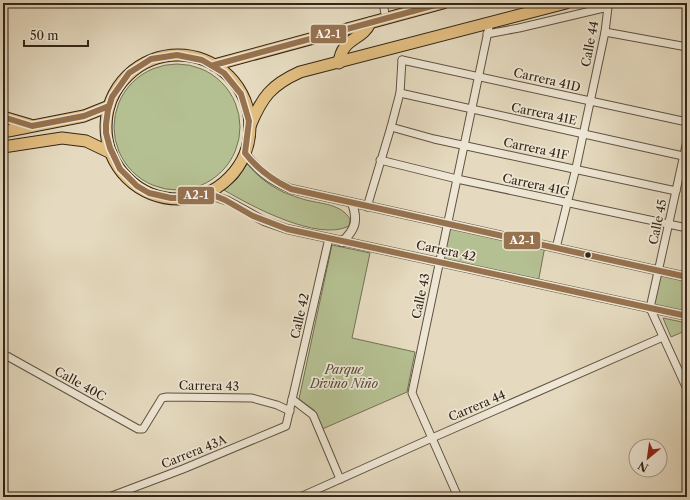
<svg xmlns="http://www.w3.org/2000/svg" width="690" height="500" viewBox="0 0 690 500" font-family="'Libre Caslon Text',serif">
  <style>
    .green { fill: #b5c092; stroke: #747254 }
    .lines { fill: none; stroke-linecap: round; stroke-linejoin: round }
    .minor-casing { stroke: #605241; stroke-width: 9 }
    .tertiary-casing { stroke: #605241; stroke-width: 10 }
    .trunk-casing { stroke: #332517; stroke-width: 13 }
    .minor { stroke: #eee7d5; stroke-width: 7 }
    .tertiary { stroke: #eee7d5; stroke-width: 8 }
    .trunk { stroke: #e2bd80; stroke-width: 11 }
    .bus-1-casing { stroke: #eee7d5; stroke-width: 9 }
    .bus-1 { stroke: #96724f; stroke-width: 6 }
    .bus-dot { fill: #332517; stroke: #eee7d5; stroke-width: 1.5 }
    .labels { text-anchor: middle; stroke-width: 3.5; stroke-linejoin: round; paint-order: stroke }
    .street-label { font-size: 12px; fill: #332517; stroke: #eee7d5 }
    .park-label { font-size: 12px; font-style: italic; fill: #544c36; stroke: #eee7d5 }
    .line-badge { stroke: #eee7d5; stroke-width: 1.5 }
    .badge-label { font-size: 11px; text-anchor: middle; font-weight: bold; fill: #fff }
  </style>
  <rect width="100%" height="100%" fill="#e5dabf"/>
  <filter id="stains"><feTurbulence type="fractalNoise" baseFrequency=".005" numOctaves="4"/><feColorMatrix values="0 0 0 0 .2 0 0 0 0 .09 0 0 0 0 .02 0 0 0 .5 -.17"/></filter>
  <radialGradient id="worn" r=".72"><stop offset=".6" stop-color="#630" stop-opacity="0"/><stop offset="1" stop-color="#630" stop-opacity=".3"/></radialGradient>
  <g class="green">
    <circle cx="177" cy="127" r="63"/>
    <path d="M247 164C259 177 267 184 283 192 290 195 299 198 306 200 322 204 341 204 350 219L349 226C318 242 251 206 224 190L237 179Z"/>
    <polygon points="448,223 545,246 538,283 439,262"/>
    <polygon points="332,245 370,253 352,338 415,352 407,392 320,430 314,410 299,399"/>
    <polygon points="659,271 687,277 687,316 650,308"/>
    <polygon points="663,318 687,323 687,330 671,337"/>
  </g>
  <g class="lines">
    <defs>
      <g id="minor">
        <polyline points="383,3 386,19"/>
        <polyline points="605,32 687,47"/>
        <polyline points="487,34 519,28 608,7 605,32 576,168 556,248"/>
        <polyline points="402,60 687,122"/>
        <polyline points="400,93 683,156"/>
        <polyline points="391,127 434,139 676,191"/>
        <polyline points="687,141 650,308 687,389"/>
        <polyline points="380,160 457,179 687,228"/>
        <polyline points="367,207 391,127 400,93 402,60"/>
        <polyline points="7,356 138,429 143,429 162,398 167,397 252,398 277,405 290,411"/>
        <polyline points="292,399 313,415 340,479"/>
        <polyline points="109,497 183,469 286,426 329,238"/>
        <polyline points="300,497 432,438 663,337"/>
        <polyline points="458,497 412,393 490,22"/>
      </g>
      <g id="tertiary">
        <path d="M245 153C258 171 270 180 291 189L687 277"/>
        <polyline points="205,193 228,201 264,221 287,229 687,316"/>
        <path d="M342 242C356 229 358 220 352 203"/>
      </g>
      <g id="trunk">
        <circle cx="178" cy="127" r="72"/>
        <path d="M339 63C342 37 362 41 370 23"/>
        <polyline points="214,65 443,3"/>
        <polyline points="3,117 30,125"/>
        <path d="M250 126C262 97 271 85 300 72L566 3"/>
        <polyline points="3,132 84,116 109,106"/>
        <polyline points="3,147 62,138 86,141 111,153"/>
      </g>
    </defs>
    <use href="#minor" class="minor-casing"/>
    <use href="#tertiary" class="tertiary-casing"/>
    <use href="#trunk" class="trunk-casing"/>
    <use href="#minor" class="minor"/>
    <use href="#tertiary" class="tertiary"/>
    <use href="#trunk" class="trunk"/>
    <defs>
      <g id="bus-1">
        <polyline points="214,65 443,3"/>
        <polyline points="3,117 32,126 84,116 109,106"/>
        <path d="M687 277 291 189C272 180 258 170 245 153L249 121 241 94 224 73 202 60 177 55 151 59 129 73 112 97 108 110 106 124V133L110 148 120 169 137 186 149 193 171 198H185L203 194 213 195 225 200 253 216 287 229 687 316"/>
      </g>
    </defs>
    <use href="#bus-1" class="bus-1-casing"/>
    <use href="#bus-1" class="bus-1"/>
  </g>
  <circle class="bus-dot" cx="588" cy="255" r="3.5"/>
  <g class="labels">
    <g class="street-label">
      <text transform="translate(590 44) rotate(-79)" y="4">Calle 44</text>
      <text transform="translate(547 80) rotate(13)" y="4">Carrera 41D</text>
      <text transform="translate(544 114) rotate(12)" y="4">Carrera 41E</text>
      <text transform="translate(536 149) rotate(12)" y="4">Carrera 41F</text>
      <text transform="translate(536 185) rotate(12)" y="4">Carrera 41G</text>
      <text transform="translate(658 222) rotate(-78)" y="4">Calle 45</text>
      <text transform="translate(446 251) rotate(12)" y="4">Carrera 42</text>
      <text transform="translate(421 296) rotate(-78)" y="4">Calle 43</text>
      <text transform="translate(300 316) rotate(-77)" y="4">Calle 42</text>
      <text transform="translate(80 384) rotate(29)" y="4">Calle 40C</text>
      <text transform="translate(209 386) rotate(1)" y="4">Carrera 43</text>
      <text transform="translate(477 406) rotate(-23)" y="4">Carrera 44</text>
      <text transform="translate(194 452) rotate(-22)" y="4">Carrera 43A</text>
    </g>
    <g class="park-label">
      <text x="344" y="374">Parque<tspan x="344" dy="14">Divino Niño</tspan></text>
    </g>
  </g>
  <g class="line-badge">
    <rect x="310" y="24" width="37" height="20" rx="4" fill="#96724f"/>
    <rect x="177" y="186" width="38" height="19" rx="4" fill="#96724f"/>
    <rect x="503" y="231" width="38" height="19" rx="4" fill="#96724f"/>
  </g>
  <g class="badge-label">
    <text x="328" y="38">A2-1</text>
    <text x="196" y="199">A2-1</text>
    <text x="522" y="244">A2-1</text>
  </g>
  <rect width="690" height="500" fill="none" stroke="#e5dabf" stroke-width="16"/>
  <rect x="4" y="4" width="682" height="492" fill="none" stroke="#332517" stroke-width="2"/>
  <rect x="8" y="8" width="674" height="484" fill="none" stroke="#332517"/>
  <g transform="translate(648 458) rotate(209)"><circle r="19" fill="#eee7d5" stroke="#a39989"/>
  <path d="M0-3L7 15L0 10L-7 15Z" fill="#8f2418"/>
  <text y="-6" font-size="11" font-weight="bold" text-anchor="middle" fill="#332517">N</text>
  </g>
  <path d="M24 40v6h64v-6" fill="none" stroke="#332517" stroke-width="2"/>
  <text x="30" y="40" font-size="12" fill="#332517" stroke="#eee7d5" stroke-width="3" paint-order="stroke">50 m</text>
  <rect width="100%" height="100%" filter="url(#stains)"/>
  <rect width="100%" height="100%" fill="url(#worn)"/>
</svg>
